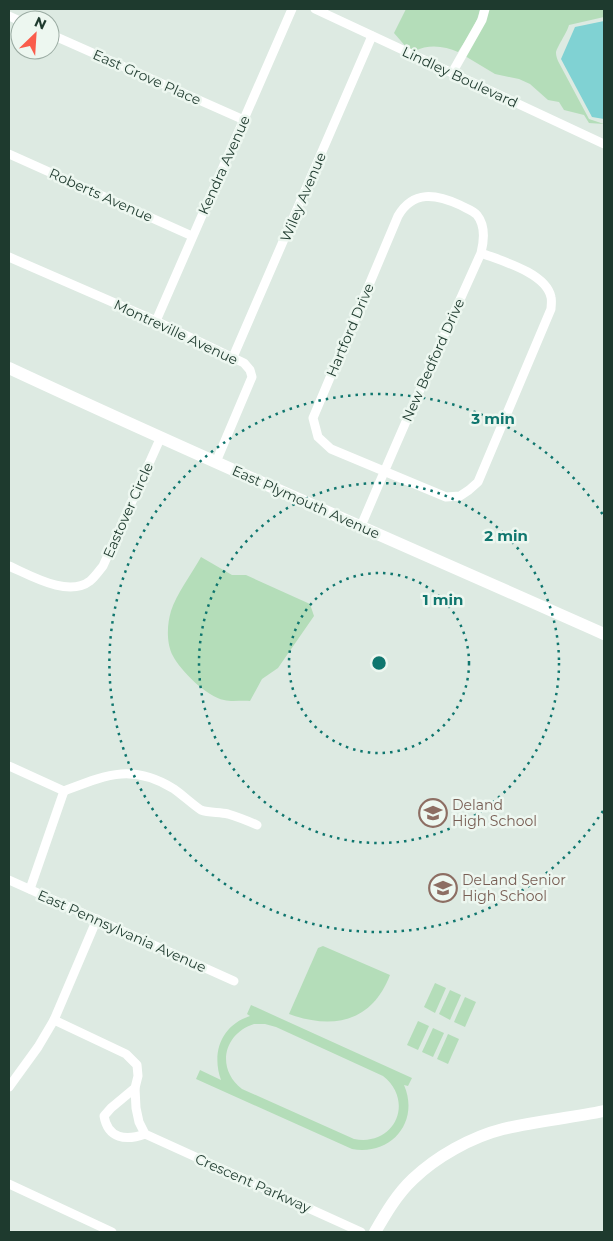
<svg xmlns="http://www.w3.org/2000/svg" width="613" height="1241" viewBox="0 0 613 1241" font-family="Montserrat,sans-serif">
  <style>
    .green { fill: #b4ddb9; fill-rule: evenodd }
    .water { fill: #80d2d3 }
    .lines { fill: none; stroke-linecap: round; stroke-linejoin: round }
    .street { stroke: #fff; stroke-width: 9 }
    .secondary { stroke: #fff; stroke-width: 12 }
    .ring { fill: none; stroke: #0f766e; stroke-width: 2.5; stroke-dasharray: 2.5 5 }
    .labels { text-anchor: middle; stroke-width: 5; stroke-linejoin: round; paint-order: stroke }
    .street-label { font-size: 14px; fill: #1e3a2e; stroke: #edf7f0 }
    .education-label { font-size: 14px; fill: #785e54; stroke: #edf7f0; text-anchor: start }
    .centre { fill: #0f766e; stroke: #edf7f0; stroke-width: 2.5 }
    .ring-label { font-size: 15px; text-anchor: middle; font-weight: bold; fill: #0f766e; stroke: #edf7f0; stroke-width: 5; stroke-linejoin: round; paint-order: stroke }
  </style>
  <rect width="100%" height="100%" fill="#ddeae2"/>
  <g class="green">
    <path d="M406 9H480C477 25 467 38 458 52 445 46 428 44 415 51L407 48 394 33Z"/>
    <path d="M488 9H604V17L569 25C567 33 556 48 556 53 556 56 557 58 558 61L589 119 604 124 589 123 584 115 564 110 559 102 548 100 530 84 519 79 495 74 465 56Z"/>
    <path d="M201 557 232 575H246L310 604 314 616 278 668 262 679 250 701C242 700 232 702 224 700 207 697 180 670 173 656 166 643 167 624 171 611 176 595 192 573 201 557Z"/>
    <path d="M323 946 390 975C372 1022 333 1030 289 1014L318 948Z"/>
    <polygon points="435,983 446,988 435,1013 424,1007"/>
    <polygon points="450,990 461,995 450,1020 439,1014"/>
    <polygon points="465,997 476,1002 465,1027 454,1022"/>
    <path d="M251 1005 412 1078 408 1086 404 1085C420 1122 391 1156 352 1149L196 1079 200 1070 221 1080C211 1052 222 1025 250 1016L247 1014ZM254 1024H265L276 1027 383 1076C415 1101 395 1147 354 1139L242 1089C216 1069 223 1034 254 1024Z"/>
    <polygon points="418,1021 429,1026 418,1050 407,1045"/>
    <polygon points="433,1028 444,1033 433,1057 422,1052"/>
    <polygon points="448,1034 459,1039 448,1064 437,1059"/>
  </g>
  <polygon class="water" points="604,21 604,119 592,117 561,59 575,27"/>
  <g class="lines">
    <g class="street">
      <polyline points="315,9 604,144"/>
      <polyline points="9,16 20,21"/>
      <polyline points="50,34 244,120"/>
      <polyline points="452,73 482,20 485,9"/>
      <polyline points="9,154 192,236"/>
      <polyline points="9,257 156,321 244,363 250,370 252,377 216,462"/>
      <polyline points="156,321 292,9"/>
      <polyline points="233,357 372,36"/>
      <path d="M361 526C400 434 440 344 481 253 484 241 486 226 477 215 473 210 465 208 460 205 436 194 413 190 398 216L313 418 318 437 331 449 446 497 460 496 469 490 478 482 551 309C551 306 552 301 551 297 546 273 502 261 481 253"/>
      <path d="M9 566C30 575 68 598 90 581 95 577 99 571 103 566L160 439"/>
      <polyline points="9,766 64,791"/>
      <path d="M64 791C106 775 132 763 174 789 180 793 197 808 201 810 209 813 219 812 228 814 238 817 248 821 257 825"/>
      <polyline points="9,880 234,981"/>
      <polyline points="30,889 64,791"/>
      <polyline points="54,1020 126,1054 137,1065 138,1076 135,1088 136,1108 139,1122 145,1134 361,1232"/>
      <polyline points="9,1087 38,1047 54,1020 97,919"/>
      <path d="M135 1088 111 1108 104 1116C108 1139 126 1141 145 1134"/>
      <polyline points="9,1184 112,1232"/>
    </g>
    <g class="secondary">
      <path d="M9 368C206 460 406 546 604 634"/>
      <path d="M375 1232C386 1213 397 1194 413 1179 436 1157 471 1137 503 1129 536 1121 571 1118 604 1111"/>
    </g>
  </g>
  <g class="ring">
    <circle cx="379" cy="663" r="90"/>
    <circle cx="379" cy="663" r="180"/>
    <path d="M603 811A269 269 0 1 1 603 515"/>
  </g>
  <defs>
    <symbol id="school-ring" viewBox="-11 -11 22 22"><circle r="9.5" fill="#edf7f0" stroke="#8d6e63" stroke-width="1.5"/><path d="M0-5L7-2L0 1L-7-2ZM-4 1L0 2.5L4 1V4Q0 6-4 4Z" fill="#8d6e63"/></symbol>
  </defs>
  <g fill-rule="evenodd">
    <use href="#school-ring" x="417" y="797" width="32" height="32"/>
    <use href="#school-ring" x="427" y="872" width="32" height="32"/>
  </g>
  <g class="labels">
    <g class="street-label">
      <text transform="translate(147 77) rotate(24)" y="5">East Grove Place</text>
      <text transform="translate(460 77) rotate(25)" y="5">Lindley Boulevard</text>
      <text transform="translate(224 165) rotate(-66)" y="5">Kendra Avenue</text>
      <text transform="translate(101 195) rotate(24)" y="5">Roberts Avenue</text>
      <text transform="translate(303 197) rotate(-67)" y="5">Wiley Avenue</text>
      <text transform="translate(350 330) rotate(-67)" y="5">Hartford Drive</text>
      <text transform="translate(176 332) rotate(25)" y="5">Montreville Avenue</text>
      <text transform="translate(433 360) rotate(-66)" y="5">New Bedford Drive</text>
      <text transform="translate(306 502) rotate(24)" y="5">East Plymouth Avenue</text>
      <text transform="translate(128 510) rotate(-66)" y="5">Eastover Circle</text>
      <text transform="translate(122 931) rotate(24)" y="5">East Pennsylvania Avenue</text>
      <text transform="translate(253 1183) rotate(24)" y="5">Crescent Parkway</text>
    </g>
    <g class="education-label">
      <text x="452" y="810">Deland<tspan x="452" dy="16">High School</tspan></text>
      <text x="462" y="885">DeLand Senior<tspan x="462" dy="16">High School</tspan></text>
    </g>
  </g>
  <circle cx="379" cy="663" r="8" class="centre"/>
  <g class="ring-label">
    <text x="493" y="424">3 min</text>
    <text x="506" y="541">2 min</text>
    <text x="443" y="605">1 min</text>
  </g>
  <rect width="613" height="1241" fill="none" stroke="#1e3a2e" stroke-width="20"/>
  <g transform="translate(35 35) rotate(25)"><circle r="24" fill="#edf7f0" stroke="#9aaba2"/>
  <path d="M0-4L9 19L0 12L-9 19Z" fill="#fa5c4b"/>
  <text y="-8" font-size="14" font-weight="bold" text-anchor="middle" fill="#1e3a2e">N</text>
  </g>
</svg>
